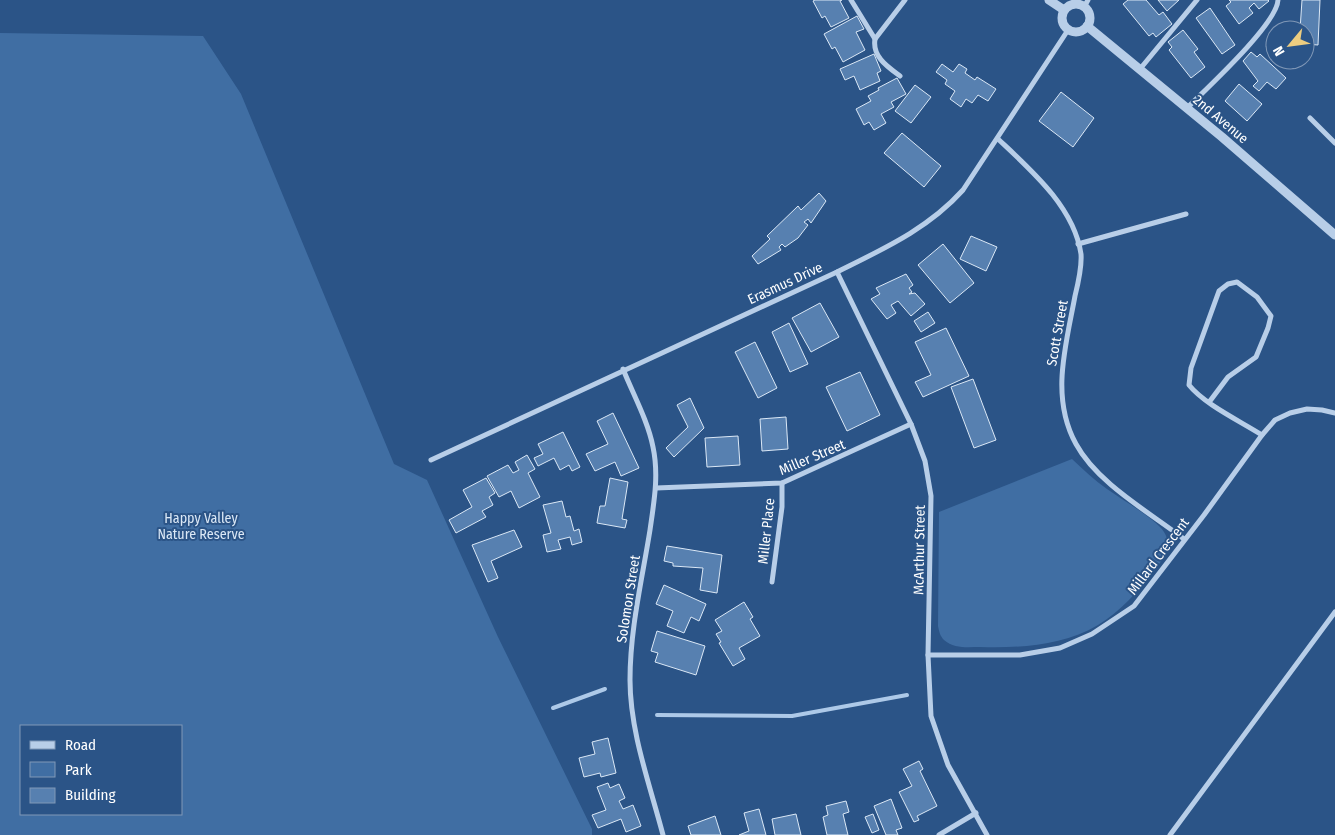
<svg xmlns="http://www.w3.org/2000/svg" width="1335" height="835" viewBox="0 0 1335 835" font-family="'Fira Sans Condensed',sans-serif">
  <style>
    .green { fill: #406ea3; fill-rule: evenodd }
    .lines { fill: none; stroke-linecap: round; stroke-linejoin: round }
    .stream { stroke: #adc9e8; stroke-width: 4 }
    .building { fill: #5780b0; stroke: #dbe8f6 }
    .minor { stroke: #b8cee8; stroke-width: 5 }
    .tertiary { stroke: #b8cee8; stroke-width: 9 }
    .labels { text-anchor: middle; stroke-width: 4; stroke-linejoin: round; paint-order: stroke }
    .street-label { font-size: 14px; fill: #fff; stroke: #2b5487 }
    .park-label { font-size: 14px; fill: #dbe8f6; stroke: #2b5487 }
  </style>
  <rect width="100%" height="100%" fill="#2b5487"/>
  <g class="green">
    <path d="M0 33 203 36 241 94 394 464 427 480 498 637 592 829V835H0ZM21 726H181V814H21Z"/>
    <path d="M1072 459C1083 469 1094 480 1107 489 1121 499 1156 519 1164 532 1173 546 1163 559 1155 570 1138 591 1121 611 1098 625 1062 646 1021 648 980 647 968 647 954 649 944 640 940 636 939 631 938 626L939 512Z"/>
  </g>
  <g class="lines">
    <g class="stream">
      <polyline points="553,708 605,689"/>
      <polyline points="657,715 792,716 907,695"/>
    </g>
  </g>
  <g class="building">
    <polygon points="815,0 842,0 840,1 849,18 831,27 825,16 822,18 813,1"/>
    <polygon points="1128,0 1146,0 1159,15 1163,12 1172,24 1156,37 1153,33 1149,36 1123,4"/>
    <polygon points="1158,0 1179,0 1167,11"/>
    <polygon points="1229,0 1268,0 1269,1 1259,9 1254,3 1249,8 1253,13 1239,24 1226,6 1231,2"/>
    <polygon points="1302,0 1320,0 1318,45 1305,44 1305,30 1300,30"/>
    <polygon points="1210,8 1235,45 1222,54 1196,18"/>
    <polygon points="857,16 864,29 856,32 865,50 843,62 835,47 832,49 824,34"/>
    <polygon points="1183,30 1198,49 1194,52 1205,67 1191,78 1169,50 1172,47 1168,42"/>
    <polygon points="1275,38 1275,57 1266,46"/>
    <polygon points="1251,52 1257,57 1260,54 1286,78 1276,89 1267,82 1259,91 1253,86 1258,81 1243,61"/>
    <polygon points="874,54 881,71 877,73 880,81 860,90 854,76 845,80 840,69"/>
    <polygon points="1285,60 1302,60 1293,69"/>
    <polygon points="942,64 953,72 959,64 967,69 965,73 975,80 977,77 996,89 988,101 978,95 972,103 966,99 961,107 950,99 955,91 945,84 947,80 936,72"/>
    <polygon points="897,78 906,94 891,102 894,107 881,114 886,123 874,130 869,122 864,125 856,109 871,101 868,96 879,90 878,88"/>
    <polygon points="1239,84 1262,104 1247,121 1225,101"/>
    <polygon points="915,85 931,97 911,123 895,111"/>
    <polygon points="1061,92 1094,118 1073,147 1039,121"/>
    <polygon points="902,133 941,166 924,187 884,153"/>
    <polygon points="819,193 826,201 811,223 808,219 804,222 808,225 798,238 785,247 782,244 779,247 781,250 758,264 752,256 770,239 767,236 798,206 801,210"/>
    <polygon points="971,236 997,247 986,271 960,259"/>
    <polygon points="943,244 974,283 950,303 918,265"/>
    <polygon points="906,274 913,285 909,288 912,292 909,294 915,293 925,304 911,316 898,301 891,305 896,313 887,319 871,299 880,294 876,288"/>
    <polygon points="820,303 839,337 811,352 792,318"/>
    <polygon points="928,312 935,323 921,332 914,321"/>
    <polygon points="789,323 808,364 790,372 772,332"/>
    <polygon points="946,328 969,376 923,397 915,382 931,375 915,342"/>
    <polygon points="755,342 777,388 758,398 735,352"/>
    <polygon points="860,372 880,415 847,431 826,387"/>
    <polygon points="973,379 996,440 974,448 951,387"/>
    <polygon points="690,398 704,428 674,457 666,448 688,427 677,405"/>
    <polygon points="613,413 639,468 621,476 615,462 595,471 586,454 608,444 597,421"/>
    <polygon points="786,417 788,449 762,451 760,419"/>
    <polygon points="563,432 580,467 572,471 569,465 560,470 554,458 538,466 534,458 543,454 538,444"/>
    <polygon points="738,436 740,465 707,467 705,438"/>
    <polygon points="527,455 535,469 528,473 540,497 519,508 511,491 499,497 487,476 508,465 513,473 519,470 515,462"/>
    <polygon points="486,478 495,493 489,497 493,505 482,511 486,517 456,533 449,520 472,507 463,490"/>
    <polygon points="610,478 628,482 622,519 627,520 625,528 597,523 600,506 605,506"/>
    <polygon points="562,501 566,517 570,516 574,531 579,529 582,542 572,545 570,537 558,540 561,549 547,552 543,535 551,533 543,505"/>
    <polygon points="514,530 522,547 491,561 498,578 488,582 472,545"/>
    <polygon points="667,546 722,555 717,593 700,590 703,568 673,566 673,563 664,561"/>
    <polygon points="664,585 706,604 699,621 691,617 684,633 667,626 673,611 656,604"/>
    <polygon points="744,602 753,617 750,619 760,636 739,648 745,659 733,666 719,643 721,642 716,634 722,631 715,620"/>
    <polygon points="657,631 705,646 696,675 655,662 658,653 651,651"/>
    <polygon points="608,738 616,773 601,777 600,773 584,777 579,758 595,754 592,742"/>
    <polygon points="919,761 923,769 920,771 937,806 917,816 919,820 914,822 899,792 912,786 903,769"/>
    <polygon points="608,783 610,788 619,784 625,798 619,801 623,809 633,805 641,826 626,832 621,819 598,828 592,815 606,810 597,787"/>
    <polygon points="891,799 902,828 896,830 898,835 886,835 874,806"/>
    <polygon points="846,801 849,812 843,814 848,835 827,835 823,817 828,815 826,806"/>
    <polygon points="759,809 766,835 739,835 749,831 744,813"/>
    <polygon points="796,814 801,835 775,835 772,819"/>
    <polygon points="873,814 879,830 872,833 865,817"/>
    <polygon points="715,816 721,835 691,835 688,826"/>
  </g>
  <g class="lines">
    <g class="minor">
      <polyline points="851,0 875,39"/>
      <polyline points="1084,7 1088,0"/>
      <polyline points="1140,69 1197,0"/>
      <path d="M900 76C888 67 872 57 875 39L905 0"/>
      <path d="M1187 108C1206 89 1277 24 1278 0"/>
      <polyline points="1310,118 1335,143"/>
      <path d="M998 139C1031 170 1074 207 1081 254 1082 267 1078 284 1075 296 1066 345 1050 397 1076 444 1097 483 1149 512 1184 539"/>
      <polyline points="1078,244 1186,214"/>
      <polyline points="837,272 911,424 925,461 931,496 928,655 931,716 948,765 987,835"/>
      <path d="M623 369C633 394 648 421 653 447 659 475 654 502 650 530 642 580 630 629 630 680 630 732 650 785 663 835"/>
      <path d="M1210 401 1228 377 1256 357 1268 328 1271 316 1257 297 1237 282 1228 284 1219 291 1191 368 1189 385C1204 404 1240 421 1262 435"/>
      <path d="M431 460 837 272C883 249 928 229 963 190L1068 30"/>
      <polyline points="656,488 782,483 911,424"/>
      <polyline points="772,582 782,507 782,483"/>
      <polyline points="928,655 1020,655 1060,648 1092,634 1134,606 1204,515 1262,435 1275,420 1290,413 1307,409 1322,410 1335,413"/>
      <polyline points="939,835 976,813"/>
      <polyline points="1170,835 1335,612"/>
    </g>
    <g class="tertiary">
      <polyline points="1049,0 1064,10"/>
      <circle cx="1076" cy="18" r="14"/>
      <polyline points="1087,26 1222,137 1335,235"/>
    </g>
  </g>
  <g class="labels">
    <g class="street-label">
      <text transform="translate(1221 119) rotate(40)" y="5">2nd Avenue</text>
      <text transform="translate(785 283) rotate(-25)" y="5">Erasmus Drive</text>
      <text transform="translate(1057 333) rotate(-80)" y="5">Scott Street</text>
      <text transform="translate(812 457) rotate(-23)" y="5">Miller Street</text>
      <text transform="translate(766 531) rotate(-84)" y="5">Miller Place</text>
      <text transform="translate(919 550) rotate(-89)" y="5">McArthur Street</text>
      <text transform="translate(1158 556) rotate(-53)" y="5">Millard Crescent</text>
      <text transform="translate(628 599) rotate(-81)" y="5">Solomon Street</text>
    </g>
    <g class="park-label">
      <text x="201" y="523">Happy Valley<tspan x="201" dy="16">Nature Reserve</tspan></text>
    </g>
  </g>
  <rect x="20" y="725" width="162" height="90" fill="#2b5487" stroke="#8098b7"/>
  <rect x="30" y="741" width="25" height="8" fill="#b8cee8" stroke="#8098b7"/>
  <text x="65" y="750" font-size="15" fill="#ffffff">Road</text>
  <rect x="30" y="762" width="25" height="15" fill="#406ea3" stroke="#8098b7"/>
  <text x="65" y="775" font-size="15" fill="#ffffff">Park</text>
  <rect x="30" y="788" width="25" height="15" fill="#5780b0" stroke="#8098b7"/>
  <text x="65" y="800" font-size="15" fill="#ffffff">Building</text>
  <g transform="translate(1290 45) rotate(241)"><circle r="24" fill="#2b5487" stroke="#8098b7"/>
  <path d="M0-4L9 19L0 12L-9 19Z" fill="#edcd80"/>
  <text y="-8" font-size="14" font-weight="bold" text-anchor="middle" fill="#ffffff">N</text>
  </g>
</svg>
